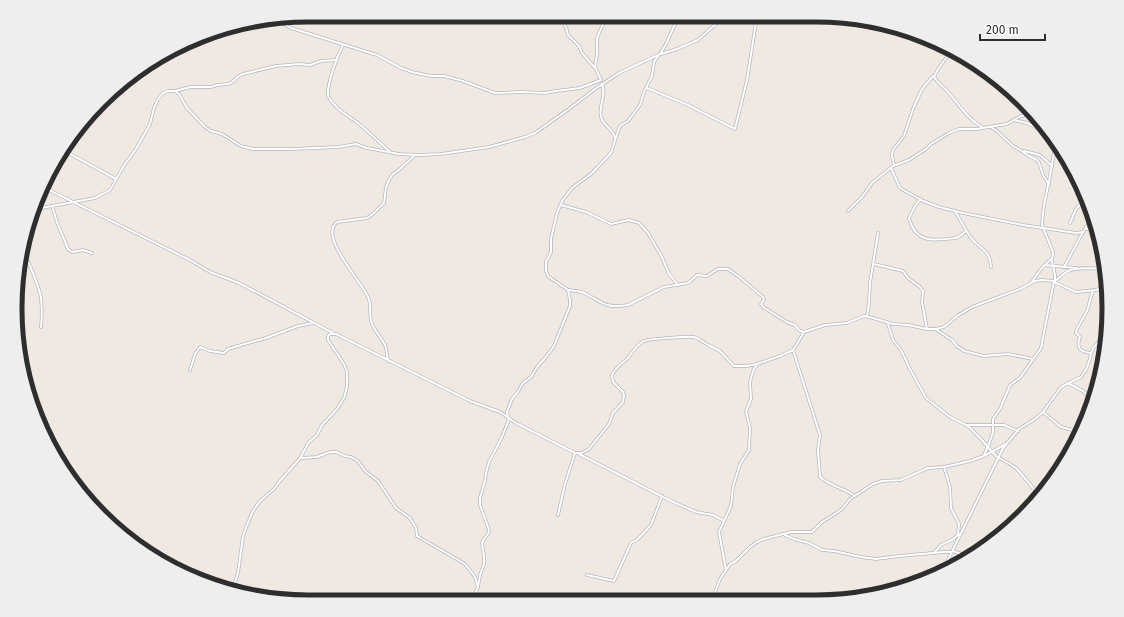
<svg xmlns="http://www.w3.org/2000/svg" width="1124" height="617" viewBox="0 0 1124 617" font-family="'Fira Sans',sans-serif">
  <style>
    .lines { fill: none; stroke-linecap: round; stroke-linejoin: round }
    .minor-casing { stroke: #b4b7c1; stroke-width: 3.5 }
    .minor { stroke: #fff; stroke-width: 2 }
    .rim { fill: none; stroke: #2e2e2e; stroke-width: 5 }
  </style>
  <rect width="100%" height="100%" fill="#efe9e1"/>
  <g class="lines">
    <defs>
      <g id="minor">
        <polyline points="561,15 560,19 566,27 568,35 579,46 582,53 595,68"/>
        <polyline points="281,20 284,24 291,28 377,55 401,68 412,72 431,76 444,76 463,81 495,93 521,92 545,93 556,91 580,88 601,80"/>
        <polyline points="270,21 275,23 283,24"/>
        <path d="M952 50 938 69 934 77C938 83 944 87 949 93 959 105 968 119 982 127"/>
        <polyline points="660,54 666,44 679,15"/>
        <path d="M337 59C333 68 327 87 328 96 335 109 347 115 358 123 369 132 379 142 389 151"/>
        <polyline points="601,80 595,67 597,53 597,38 607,15"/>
        <path d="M602 84C607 95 598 106 601 117 603 126 614 129 615 138"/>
        <polyline points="647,88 688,105 735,129 747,80 757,16"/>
        <polyline points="175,91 191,87 211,87 217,85 228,84 231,83 239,76 243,74 276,66 299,64 310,65 321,61 336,60 343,45"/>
        <polyline points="1014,120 1027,123 1052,135"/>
        <polyline points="991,127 998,132 1013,146 1020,150 1029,156 1037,160 1039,163 1044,177 1049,184"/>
        <polyline points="63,150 116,179"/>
        <polyline points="1024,151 1040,155 1052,166"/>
        <polyline points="1063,153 1066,158"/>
        <polyline points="894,165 892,155 893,150 904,136 913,109 922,89 933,76"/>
        <polyline points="891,168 900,188 923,201 939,207 963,213 1023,225 1076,233 1083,232 1090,221 1094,218"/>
        <polyline points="45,188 190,260 210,272 239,283 333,333"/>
        <path d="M921 199 915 206 909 218C916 245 935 240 956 238L960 236 966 231"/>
        <polyline points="1082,202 1091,210"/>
        <polyline points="561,205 586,212 611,224 629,220 639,223 648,233 662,257 669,274 678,285"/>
        <polyline points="52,206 57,222 68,249 72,252 83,250 92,253"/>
        <polyline points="36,209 95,198 110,190 123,167 136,149 150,124 154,108 158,99 163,93 168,91 175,91 179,94 187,108 205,127 211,131 222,134 241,146 253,149 292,149 338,147 356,144 367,148 399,154 419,155 441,154 489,147 525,137 535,133 569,109 595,89 619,73 658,55 677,49 698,40 717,23 730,15"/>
        <polyline points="848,211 862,197 872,183 893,166 909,160 926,149 931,144 949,133 959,129 976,129 1007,124 1019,117 1032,112"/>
        <path d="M955 211C960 220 965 229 971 238 981 250 990 250 991 267"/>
        <polyline points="1070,223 1076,209 1086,199"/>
        <polyline points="1085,229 1092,229 1097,228"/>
        <path d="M23 250C30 266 38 282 41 298 42 308 42 318 41 327"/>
        <polyline points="874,264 903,271 908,278 920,287 923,291 922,302 927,329"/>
        <polyline points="1045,265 1076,268"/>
        <polyline points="1064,267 1083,232"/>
        <polyline points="1055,281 1055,275 1052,261 1053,252 1044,230 1042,224 1044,205 1049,181 1056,142"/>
        <polyline points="1054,282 1076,292 1096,290 1108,285"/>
        <polyline points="1031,283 1041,269 1051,259"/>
        <path d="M569 290C573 291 578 291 582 292 602 301 603 309 628 305L664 287 688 283 697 275 707 276 718 269H728L738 276 763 297 764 300 761 304 763 307 787 322 795 325 800 331 804 332"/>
        <polyline points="867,316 869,304 870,283 878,233"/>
        <polyline points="888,324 893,340 901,350 910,369 926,398 950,417 968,426 981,439 996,456 1010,464 1017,469 1033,488 1040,494"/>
        <polyline points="937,330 952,340 957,346 964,351 984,356 1008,354 1033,359"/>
        <path d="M793 350 820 435 818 450 820 477C830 486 844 488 855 496"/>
        <path d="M1091 353C1080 352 1076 348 1080 337L1076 333 1077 329 1087 311 1093 290"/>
        <path d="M388 361C387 356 387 350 385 345 381 337 374 331 371 321 369 313 372 305 368 297 362 282 318 236 337 222L367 218 373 214 384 203 386 187 390 178 393 174 400 169 415 155"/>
        <polyline points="190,370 195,354 200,347 210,351 224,353 228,349 248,343 266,338 298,326 313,323"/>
        <polyline points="1068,383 1081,390 1094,399"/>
        <polyline points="1043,412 1061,427 1080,432"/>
        <polyline points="508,418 507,412 512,399 517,393 523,383 531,377 537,367 546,357 554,346 570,306 570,300 568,290 552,279 548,276 546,271 546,262 551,252 551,239 557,213 562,201 572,188 591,174 611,153 619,128 621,125 628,121 640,105 644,92 652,76 654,62 658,56"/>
        <polyline points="966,425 1004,425 1018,431"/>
        <polyline points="579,454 671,501 696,512 713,515 724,521"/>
        <polyline points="984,455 989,444 993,432 993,419 1000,409 1010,385 1020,378 1041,348 1054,281"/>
        <polyline points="301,458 317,457 330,452 336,452 345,456 351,457 358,461 365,471 378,481 396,508 410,518 416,528 417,536 465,564 475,577 478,587"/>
        <polyline points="944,467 950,487 951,508 959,524 958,535"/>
        <polyline points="558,515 565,484 575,453"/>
        <polyline points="785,535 794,539 809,543 822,550 834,551 861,557 876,559 899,556 944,552 952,552"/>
        <polyline points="953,551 970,557"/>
        <polyline points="934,553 941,545 952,540 959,534"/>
        <polyline points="726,570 730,564 736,561 750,547 757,542 764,539 791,532 812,532 822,522 832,516 842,509 850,499 873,484 882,481 901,480 928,468 944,467 970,461 984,456 1006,444"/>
        <polyline points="943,570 1003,448 1019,429 1035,419 1043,412 1061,387 1081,377 1087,368 1093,348 1107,333"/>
        <polyline points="587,575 614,581 631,543 637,540 651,525 662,496"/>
        <path d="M229 591 235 582 238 573 243 536 247 525 253 511 260 501 274 489 279 482 301 457 308 443 317 435 322 425 337 409 344 398 347 387V372L344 364 328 340V336L330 334H336L470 401 500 412 516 423 526 428 565 448 575 453H582L589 449 609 424 613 413 623 402 624 396 623 392 613 382 612 375C615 368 621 364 627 359 632 353 636 345 644 341 649 339 687 336 694 337L699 339 708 345 720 351 734 366H747L757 364"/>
        <path d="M712 600 720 579 726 570 719 532 731 506 733 487 740 464 749 450 750 428 746 411 751 399 750 382 753 371 757 364 780 356 793 350 797 344 804 332 825 325 847 323 864 316 873 318 893 324 908 325 927 329H936L944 327 957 316 972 307 1020 289 1035 281 1041 280 1055 281C1060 278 1064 273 1068 271 1079 266 1094 269 1105 269"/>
        <polyline points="472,601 478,587 480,575 484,564 484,557 482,543 484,539 488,534 489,530 480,505 480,498 485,481 486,473 489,462 502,437 509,419"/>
      </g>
    </defs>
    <use href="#minor" class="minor-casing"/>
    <use href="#minor" class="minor"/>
  </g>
  <path d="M0 0H1124V617H0ZM308 22H816A286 286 0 0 1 1102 308V309A286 286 0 0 1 816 595H308A286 286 0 0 1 22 309V308A286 286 0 0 1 308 22Z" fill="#eee" fill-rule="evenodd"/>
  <path class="rim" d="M308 22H816A286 286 0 0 1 1102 308V309A286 286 0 0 1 816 595H308A286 286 0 0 1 22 309V308A286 286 0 0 1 308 22Z"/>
  <path d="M980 34v6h65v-6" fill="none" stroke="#2e2e2e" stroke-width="2"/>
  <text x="986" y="34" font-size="12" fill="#2e2e2e" stroke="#ffffff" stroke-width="3" paint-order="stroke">200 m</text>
</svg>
